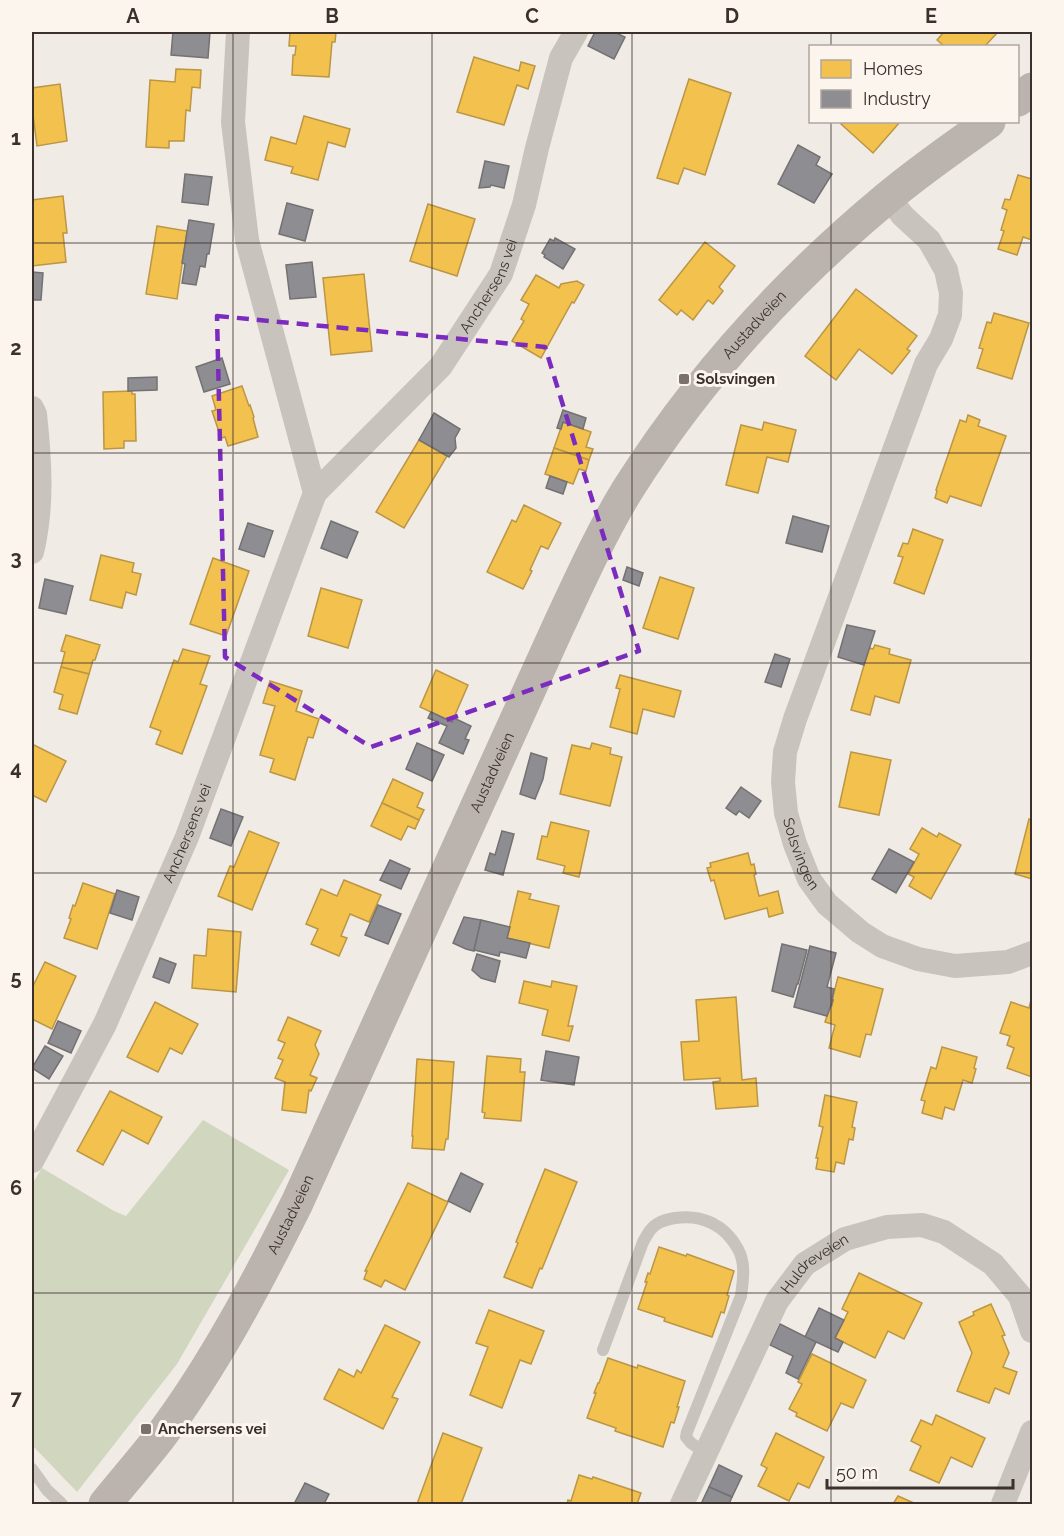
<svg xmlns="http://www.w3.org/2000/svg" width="1064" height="1536" viewBox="0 0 1064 1536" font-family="Raleway,sans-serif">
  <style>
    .green { fill: #d1d6bf }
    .homes { fill: #f2c14e; stroke: #bb9644; stroke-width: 1.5 }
    .industry { fill: #8d8d92; stroke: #747173; stroke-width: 1.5 }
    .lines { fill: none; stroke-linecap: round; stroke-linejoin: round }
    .lane { stroke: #c9c3be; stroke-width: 12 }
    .street { stroke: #c9c3be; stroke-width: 24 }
    .secondary { stroke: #bab3ae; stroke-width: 33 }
    .marked { fill: none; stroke: #7b2cbf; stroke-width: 4.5; stroke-dasharray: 12 8; stroke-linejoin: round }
    .grid { fill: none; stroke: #3b302b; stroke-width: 1.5; stroke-opacity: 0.55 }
    .poi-dot { fill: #7a716c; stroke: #fbf5ee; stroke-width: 2 }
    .labels { text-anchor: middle; stroke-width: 6; stroke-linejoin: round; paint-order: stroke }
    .street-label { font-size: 15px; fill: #3b302b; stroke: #fbf5ee }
    .poi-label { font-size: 15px; font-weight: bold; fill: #3b302b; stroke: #fbf5ee; text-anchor: start }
    .neatline { fill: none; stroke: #3b302b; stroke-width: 2 }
    .grid-label { font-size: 20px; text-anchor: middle; font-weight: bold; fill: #3b302b }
  </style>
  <rect width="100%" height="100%" fill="#f0ebe5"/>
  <polygon class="green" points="203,1120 289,1170 177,1364 77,1492 32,1445 32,1184 42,1168 114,1211 126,1216"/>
  <g class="homes">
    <polygon points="290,32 336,32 335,42 332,42 329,77 292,75 293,55 295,55 296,46 289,46"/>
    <polygon points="944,32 998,32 985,46 944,46 937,40"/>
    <polygon points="474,57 519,71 521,62 535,66 528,89 517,85 504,125 457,112"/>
    <polygon points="176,69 201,70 200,88 192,87 190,111 186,110 184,141 169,141 169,148 146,147 150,80 175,82"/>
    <polygon points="689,79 731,93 705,175 684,168 678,184 657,178"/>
    <polygon points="60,84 67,141 37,146 32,107 32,88"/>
    <polygon points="304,116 350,129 345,147 328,142 318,180 291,173 293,167 265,160 271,137 296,144"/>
    <polygon points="843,122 900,122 873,153 841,124"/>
    <polygon points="1018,175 1032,179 1032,240 1023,237 1017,255 998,249 1004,231 1001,230 1007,210 1002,208 1005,199 1010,200"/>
    <polygon points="63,196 67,233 63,233 66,262 32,266 32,200"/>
    <polygon points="428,204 475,219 457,276 410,261"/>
    <polygon points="157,226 187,231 177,299 146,294"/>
    <polygon points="705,242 735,266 719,287 723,291 713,304 708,300 693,320 681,310 677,315 659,300"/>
    <polygon points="364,274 372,351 331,355 323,278"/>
    <polygon points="536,275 559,288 561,284 577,281 584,285 574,303 572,302 541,358 512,341 524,321 521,319 529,304 521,300"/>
    <polygon points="856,289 917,336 907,349 910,351 892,374 859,349 836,380 805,356"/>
    <polygon points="994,313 1029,323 1012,379 977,368 983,349 979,348 987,322 991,323"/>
    <polygon points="242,386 249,406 250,405 254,417 253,418 258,437 228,446 225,437 221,438 212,411 216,410 212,396"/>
    <polygon points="132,391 132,394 135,394 136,441 124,441 124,448 104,449 103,392"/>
    <polygon points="968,415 980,420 978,426 1006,436 981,506 950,496 947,503 935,498 937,491 936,490 960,420 966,422"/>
    <polygon points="563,422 591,432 586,447 593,449 589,460 554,448"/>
    <polygon points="764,422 796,430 788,462 767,457 758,493 726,485 741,425 762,430"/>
    <polygon points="419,440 447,456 404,528 376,512"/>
    <polygon points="554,448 589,460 586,471 579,469 573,484 545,474"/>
    <polygon points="524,505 561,523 548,549 541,546 530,570 532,571 523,589 487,572 512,520 516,522"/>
    <polygon points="913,529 943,540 924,594 894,583 903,557 898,556 903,543 908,544"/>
    <polygon points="101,555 134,563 132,572 141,574 136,595 126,592 122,608 90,600"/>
    <polygon points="213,558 249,571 226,636 190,624"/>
    <polygon points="660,577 694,588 678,639 643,628"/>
    <polygon points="321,588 362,600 348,648 308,636"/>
    <polygon points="66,635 100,645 95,660 93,660 89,674 61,667 65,652 61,651"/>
    <polygon points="875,645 890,649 889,654 911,660 899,703 875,696 870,715 851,710 869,648 873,649"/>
    <polygon points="183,649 210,656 200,684 207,686 182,754 156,744 161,731 150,727 174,660 178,662"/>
    <polygon points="61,667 89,674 77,714 59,709 63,695 54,692"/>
    <polygon points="436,670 468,685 452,722 420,707"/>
    <polygon points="620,675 681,691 674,717 643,709 637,734 610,727 620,689 616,688"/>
    <polygon points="270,681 302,691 296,711 319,719 313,738 308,737 295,780 270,772 274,759 260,755 275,706 263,703"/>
    <polygon points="592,743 611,748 610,754 622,757 610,806 560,794 572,745 590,749"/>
    <polygon points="32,744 66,761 46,802 32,795"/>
    <polygon points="851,752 891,760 879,815 839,807"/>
    <polygon points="393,779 423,793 417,807 424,810 419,820 382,803"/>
    <polygon points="382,803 419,820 415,829 408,826 401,840 371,826"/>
    <polygon points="1029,819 1032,820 1032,879 1015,874"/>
    <polygon points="551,822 589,831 579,877 563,873 565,866 537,859 542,836 547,837"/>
    <polygon points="922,828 937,837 939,833 961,845 931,899 909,886 914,877 908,874 919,854 910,849"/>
    <polygon points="249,831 279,843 252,910 218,896 230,866 234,867"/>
    <polygon points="748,853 751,865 754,864 756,874 754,875 759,896 778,891 783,913 769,917 767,908 725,919 714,880 711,881 707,868 711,867 710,863"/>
    <polygon points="344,880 381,895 369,922 350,914 341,936 347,938 339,956 311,944 318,929 306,924 321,889 337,896"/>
    <polygon points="83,883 115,894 97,949 64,938 71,919 69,918 73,905 75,906"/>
    <polygon points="518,891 531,894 529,899 559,906 549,948 507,938"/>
    <polygon points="208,929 241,932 236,992 192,988 194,955 206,956"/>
    <polygon points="45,962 76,976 52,1029 32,1019 32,987 33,983 34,984"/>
    <polygon points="838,977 883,989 871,1035 866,1034 860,1057 829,1048 835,1025 825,1022 830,1006 832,1006 833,1000 832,1000"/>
    <polygon points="524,981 551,987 552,981 577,986 568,1026 573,1026 569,1041 542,1035 548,1010 519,1003"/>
    <polygon points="736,997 742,1080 756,1078 758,1106 716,1109 713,1082 720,1081 720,1078 684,1080 681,1042 699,1041 696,1000"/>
    <polygon points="1031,1000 1032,1001 1032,1077 1007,1068 1014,1048 1007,1045 1010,1036 1000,1033 1011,1002 1029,1008"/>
    <polygon points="155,1002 198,1024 182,1054 170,1048 158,1072 127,1057"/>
    <polygon points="288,1017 321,1031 315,1045 319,1054 310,1075 317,1078 311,1091 309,1090 306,1113 282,1110 285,1082 275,1078 283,1060 278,1058 285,1043 278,1040"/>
    <polygon points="942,1047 977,1057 974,1068 976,1069 972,1083 963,1080 954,1110 945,1107 942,1119 922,1113 925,1101 921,1100 931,1067 936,1069"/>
    <polygon points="487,1056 521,1059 520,1072 525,1072 521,1121 484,1118 485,1113 482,1112"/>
    <polygon points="417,1059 454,1062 448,1139 446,1139 444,1150 412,1148 413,1136 412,1136"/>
    <polygon points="110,1091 162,1117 148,1144 122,1130 103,1165 77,1151"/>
    <polygon points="825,1095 857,1102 852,1127 855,1128 853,1140 849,1139 844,1164 836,1162 834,1172 816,1169 818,1158 816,1158 823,1127 819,1126"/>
    <polygon points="545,1169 577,1182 542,1269 540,1268 532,1288 504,1277 518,1243 516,1242"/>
    <polygon points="408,1183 448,1202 405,1290 385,1280 381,1287 364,1279 367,1271 365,1271"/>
    <polygon points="659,1247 686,1256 687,1254 734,1271 727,1295 729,1296 724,1313 721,1312 712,1337 664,1321 665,1318 638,1309 647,1282 645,1282 648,1273 650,1274"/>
    <polygon points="859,1273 922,1303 904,1339 888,1331 875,1358 835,1338 848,1312 842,1309"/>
    <polygon points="991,1304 1005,1335 1002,1336 1009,1353 1003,1367 1017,1372 1009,1394 995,1388 989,1403 957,1391 972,1353 959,1322 974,1315 973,1312"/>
    <polygon points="489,1310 544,1331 531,1364 520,1360 502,1408 470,1395 488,1347 476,1343"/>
    <polygon points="385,1325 420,1342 392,1397 398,1399 383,1429 324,1399 339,1369 354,1377 357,1370 361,1373"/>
    <polygon points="812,1354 866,1380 853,1408 841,1403 827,1431 796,1416 797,1413 789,1409 802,1384 798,1382"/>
    <polygon points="608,1358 637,1368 638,1365 685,1381 677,1407 679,1407 674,1423 671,1422 663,1447 615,1431 616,1428 587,1418 596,1393 594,1393 598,1383 599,1383"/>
    <polygon points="936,1415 985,1438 972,1467 951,1457 939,1483 910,1470 921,1446 911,1441 921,1420 932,1425"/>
    <polygon points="443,1433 482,1448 461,1504 417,1504"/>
    <polygon points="776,1433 824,1457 809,1488 798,1483 789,1501 758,1486 767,1468 761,1465"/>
    <polygon points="579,1475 592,1479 593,1477 641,1493 637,1504 567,1504 568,1500 571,1501"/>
    <polygon points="898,1496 916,1504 893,1504"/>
  </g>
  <g class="industry">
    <polygon points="173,32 210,32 208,58 171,55"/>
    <polygon points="595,32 614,32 625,37 614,59 588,46"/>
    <polygon points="798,145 820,157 816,165 832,174 814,203 778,184"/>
    <polygon points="485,161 509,166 504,188 491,185 490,187 479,188"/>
    <polygon points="185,174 212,177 208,205 182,202"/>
    <polygon points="287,203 313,210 305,241 279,234"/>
    <polygon points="189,220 214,224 209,254 207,254 205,267 200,266 196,285 182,283 185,264 182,263"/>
    <polygon points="555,238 575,249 563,269 544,257 545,255 542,253 550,239 554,241"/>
    <polygon points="312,262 316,297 290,299 286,265"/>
    <polygon points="32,272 43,273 41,300 32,300"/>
    <polygon points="222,358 230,384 204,392 196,367"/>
    <polygon points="157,377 157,390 128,391 128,378"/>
    <polygon points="563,410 586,418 583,429 563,422 561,429 557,428"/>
    <polygon points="434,413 460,429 455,438 456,448 449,457 419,440"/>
    <polygon points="550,476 567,482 563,494 546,488"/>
    <polygon points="793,516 829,526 822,552 786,543"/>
    <polygon points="331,521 358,532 347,558 321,548"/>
    <polygon points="248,523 273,531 264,557 239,549"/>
    <polygon points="627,567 643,573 639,586 623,580"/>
    <polygon points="45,579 73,586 66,614 39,608"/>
    <polygon points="847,625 875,631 864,665 838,657"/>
    <polygon points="775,654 790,659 781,687 765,682"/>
    <polygon points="431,712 452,722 454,718 471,726 465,739 469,740 463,754 439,743 447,726 428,718"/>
    <polygon points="417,743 444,755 432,781 406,769"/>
    <polygon points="531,753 547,758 543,779 535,799 520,794"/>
    <polygon points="741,787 761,801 749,818 739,811 736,815 726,808"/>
    <polygon points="221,809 243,817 231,846 210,838"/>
    <polygon points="502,831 514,834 503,875 485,870 490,853 495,855"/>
    <polygon points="889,849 914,862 896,893 872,879"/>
    <polygon points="390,860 410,869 401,889 380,880"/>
    <polygon points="117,890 139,897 132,920 110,913"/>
    <polygon points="378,905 401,914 388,944 365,935"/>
    <polygon points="464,917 481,920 474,951 466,949 453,943"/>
    <polygon points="481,920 510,927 507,938 530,943 526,958 500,952 499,956 474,950"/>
    <polygon points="782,944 807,950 798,984 797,984 793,997 772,991"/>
    <polygon points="810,946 836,953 827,987 834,989 832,1000 833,1000 827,1016 794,1007"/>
    <polygon points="477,954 500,961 495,982 481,978 472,970"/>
    <polygon points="160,958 176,964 169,983 153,977"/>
    <polygon points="58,1021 81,1031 71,1053 48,1043"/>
    <polygon points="45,1046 63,1056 49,1079 32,1068"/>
    <polygon points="546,1051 579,1057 574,1085 541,1080"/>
    <polygon points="461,1173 483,1184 470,1212 448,1201"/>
    <polygon points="819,1308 844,1320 835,1338 843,1342 838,1352 805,1337"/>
    <polygon points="780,1324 816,1342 798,1379 786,1373 793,1356 770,1345"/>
    <polygon points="719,1465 742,1476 732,1497 709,1487"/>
    <polygon points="305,1483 329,1494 324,1504 294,1504"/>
    <polygon points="709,1487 732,1497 729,1504 701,1504"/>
  </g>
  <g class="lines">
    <g class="lane">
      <path d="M603 1350 643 1242C647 1235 650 1228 657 1224 663 1220 669 1219 675 1218 702 1214 725 1225 738 1249 746 1264 743 1280 741 1296L687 1432 686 1437 691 1443 706 1453"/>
      <polyline points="32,1469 47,1490 62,1504"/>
    </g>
    <g class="street">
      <polyline points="238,32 233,122 247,240 315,493"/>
      <path id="s1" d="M888 197 903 216 929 240 946 270 951 293 950 315 941 339 926 364 795 719 785 752 783 782 786 813 795 844 809 879 827 904 860 932 882 946 918 959 955 966 1008 962 1032 953"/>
      <path d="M32 408 35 414C40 460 43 507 32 552"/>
      <path id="s2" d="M32 1161 105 1024 187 837 315 493 441 366 501 274 524 205 537 148 561 58 576 32"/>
      <path id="s3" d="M682 1504 777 1301 805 1264 845 1239 887 1227 922 1225 944 1232 993 1264 1020 1296 1032 1331"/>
      <polyline points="1003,1504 1032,1432"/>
    </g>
    <g class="secondary">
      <polyline points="1018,100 1032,89"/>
      <path id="s4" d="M105 1504C123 1482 142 1460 160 1437 214 1365 257 1283 297 1203L558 627C580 580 601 533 628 489 698 378 786 282 887 198 919 171 954 147 989 122"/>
    </g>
  </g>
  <path class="marked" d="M217 316 545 347 639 651 371 747 225 657Z"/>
  <path class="grid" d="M233 32V1504M432 32V1504M632 32V1504M831 32V46M831 122V1504M32 243H1032M32 453H1032M32 663H1032M32 873H1032M32 1083H1032M32 1293H1032"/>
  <g class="poi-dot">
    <rect x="678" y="373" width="12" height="12" rx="3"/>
    <rect x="140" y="1423" width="12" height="12" rx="3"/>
  </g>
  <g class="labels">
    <g class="street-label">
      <text dy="5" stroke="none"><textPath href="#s2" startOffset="999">Anchersens vei</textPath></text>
      <text dy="5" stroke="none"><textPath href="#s4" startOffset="1353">Austadveien</textPath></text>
      <text dy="5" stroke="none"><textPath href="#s4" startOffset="831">Austadveien</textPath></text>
      <text dy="5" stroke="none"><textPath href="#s2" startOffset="363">Anchersens vei</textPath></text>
      <text dy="5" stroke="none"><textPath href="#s1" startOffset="712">Solsvingen</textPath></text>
      <text dy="5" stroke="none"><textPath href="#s4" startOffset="345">Austadveien</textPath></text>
      <text dy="5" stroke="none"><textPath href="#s3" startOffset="278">Huldreveien</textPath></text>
    </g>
    <g class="poi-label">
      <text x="696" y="384">Solsvingen</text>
      <text x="158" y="1434">Anchersens vei</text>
    </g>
  </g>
  <rect width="1064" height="1536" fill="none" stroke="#fbf5ee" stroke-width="66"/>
  <rect x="809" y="45" width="210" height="78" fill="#fbf5ee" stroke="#aea6a0" stroke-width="1.5"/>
  <rect x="821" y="60" width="30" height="18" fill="#f2c14e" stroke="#aea6a0" stroke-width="1.5"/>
  <text x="863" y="75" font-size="18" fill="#3b302b">Homes</text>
  <rect x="821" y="90" width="30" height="18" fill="#8d8d92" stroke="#aea6a0" stroke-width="1.5"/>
  <text x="863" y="105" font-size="18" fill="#3b302b">Industry</text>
  <path d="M827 1479v9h186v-9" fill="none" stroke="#3b302b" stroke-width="3"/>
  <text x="836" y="1479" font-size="18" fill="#3b302b" stroke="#fbf5ee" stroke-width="4.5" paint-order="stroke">50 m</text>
  <rect x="33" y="33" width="998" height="1470" class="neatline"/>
  <g class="grid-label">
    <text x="133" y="23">A</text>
    <text x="332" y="23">B</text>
    <text x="532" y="23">C</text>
    <text x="732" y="23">D</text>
    <text x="931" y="23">E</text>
    <text x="16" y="145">1</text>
    <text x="16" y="355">2</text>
    <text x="16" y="565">3</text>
    <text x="16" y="775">4</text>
    <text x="16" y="985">5</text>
    <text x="16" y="1195">6</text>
    <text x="16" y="1405">7</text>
  </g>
</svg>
